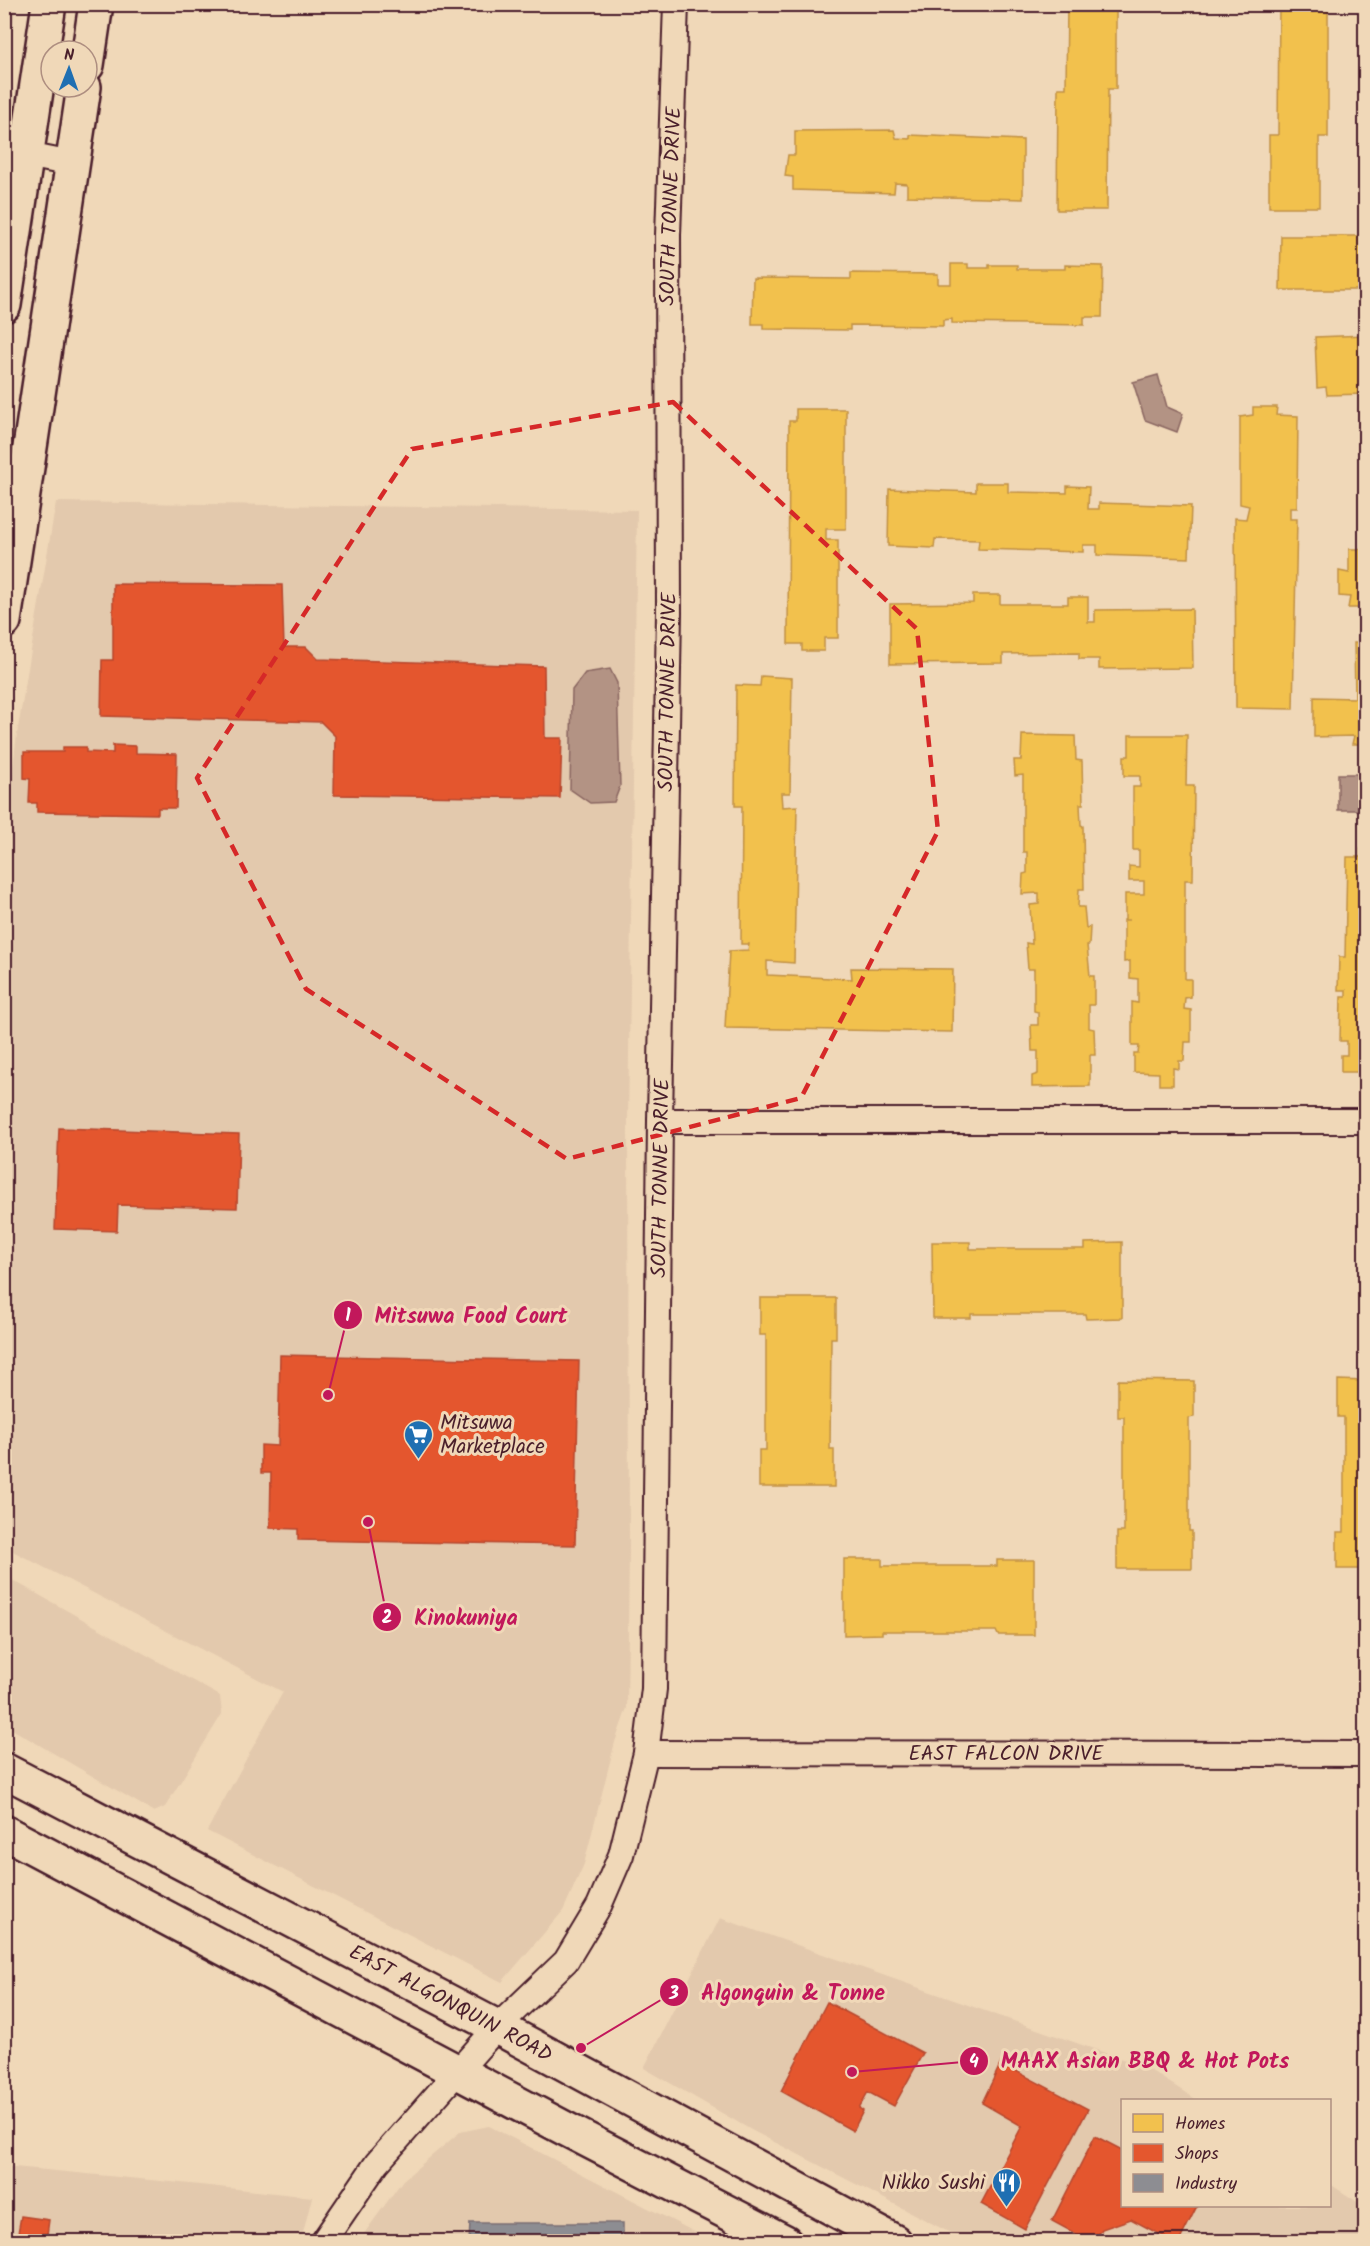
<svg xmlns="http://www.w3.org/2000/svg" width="1370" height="2246" viewBox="0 0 1370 2246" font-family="Kalam,sans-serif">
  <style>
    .built { fill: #e3c9ad }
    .water { fill: #b39384; stroke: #896560; stroke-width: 1.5 }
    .homes { fill: #f2c14e; stroke: #c09044; stroke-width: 1.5 }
    .shops { fill: #e4572e; stroke: #b6462d; stroke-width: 1.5 }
    .industry { fill: #8d8d92; stroke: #796c73; stroke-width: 1.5 }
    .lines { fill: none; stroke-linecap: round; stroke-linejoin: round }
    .street-casing { stroke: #4a1f2b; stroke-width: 28 }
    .secondary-casing { stroke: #4a1f2b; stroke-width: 38 }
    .primary-casing { stroke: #4a1f2b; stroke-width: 38 }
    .street { stroke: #f0d8b8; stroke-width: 24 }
    .secondary { stroke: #f0d8b8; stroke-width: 33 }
    .primary { stroke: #f0d8b8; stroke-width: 33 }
    .marked { fill: none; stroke: #d62828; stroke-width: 4.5; stroke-dasharray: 12 8; stroke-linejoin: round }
    .labels { text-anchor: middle; stroke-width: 6; stroke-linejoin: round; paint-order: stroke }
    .street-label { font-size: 21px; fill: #4a1f2b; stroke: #f0d8b8 }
    .poi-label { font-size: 21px; fill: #4a1f2b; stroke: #f0d8b8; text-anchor: start }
    .leader { fill: none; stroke: #c2185b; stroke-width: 2 }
    .callout-dot { fill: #c2185b; stroke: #f0d8b8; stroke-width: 2 }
    .mark-label { font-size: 18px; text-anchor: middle; font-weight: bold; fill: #fff }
    .callout-label { font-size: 22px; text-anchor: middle; font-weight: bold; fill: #c2185b; stroke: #f0d8b8; stroke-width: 6; stroke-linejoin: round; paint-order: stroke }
  </style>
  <rect width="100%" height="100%" fill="#f0d8b8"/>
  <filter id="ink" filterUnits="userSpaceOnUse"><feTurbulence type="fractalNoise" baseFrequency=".0167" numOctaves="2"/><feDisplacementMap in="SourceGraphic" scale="12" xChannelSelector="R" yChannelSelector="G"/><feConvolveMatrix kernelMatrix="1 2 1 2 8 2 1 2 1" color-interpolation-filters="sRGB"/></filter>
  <g filter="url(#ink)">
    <g class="built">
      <polygon points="5,4 16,5 5,78 4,5"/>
      <polygon points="56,502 637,510 628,1122 629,1552 627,1708 615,1742 584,1864 563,1911 502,1982 207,1831 283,1692 5,1547 4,840 17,734"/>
      <polygon points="5,1576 220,1696 222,1714 165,1807 154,1812 5,1725"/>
      <polygon points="720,1918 1145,2067 1197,2100 1122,2100 1122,2206 1330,2206 1330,2184 1365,2207 1365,2241 966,2241 753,2131 644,2068"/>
      <polygon points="489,2126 712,2241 358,2242 403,2180 460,2132"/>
      <polygon points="4,2166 181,2183 312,2197 301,2241 5,2241"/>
    </g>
    <g class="water">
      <polygon points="1158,375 1167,407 1183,414 1177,432 1145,420 1133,382"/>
      <polygon points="610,669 617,683 620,786 614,802 590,803 570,789 572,690 585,673"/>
      <rect x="1338" y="774" width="27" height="36"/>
    </g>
    <g class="homes">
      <polygon points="1067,4 1116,4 1116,89 1108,89 1107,210 1057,210 1058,88 1066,88"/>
      <polygon points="1279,4 1328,4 1328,137 1319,137 1319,207 1269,207 1269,135 1278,135"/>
      <polygon points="894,130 896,138 910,139 910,135 1023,140 1023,199 907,196 907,184 895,183 894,193 793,190 793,177 785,176 788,155 795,155 795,131"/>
      <polygon points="1281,236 1366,236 1366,290 1280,290"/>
      <polygon points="951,264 968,264 968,268 989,268 989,265 1017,265 1017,269 1065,269 1065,265 1103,266 1102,317 1084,317 1084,325 952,323 952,319 943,320 943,326 850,325 850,330 763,329 763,324 752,324 753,278 851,279 851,273 938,274 938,284 951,284"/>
      <polygon points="1366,335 1366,394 1327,395 1326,387 1317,388 1315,337"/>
      <polygon points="1253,407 1277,407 1276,415 1298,416 1297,508 1290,508 1290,519 1297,519 1293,709 1236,708 1235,518 1246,519 1249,506 1240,504 1240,417 1253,415"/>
      <polygon points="796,409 846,409 846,529 826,529 826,540 838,540 838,638 824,638 824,651 802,651 802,644 788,644 789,421 796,421"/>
      <polygon points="976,483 1008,483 1008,492 1067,493 1067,486 1089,487 1088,509 1099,509 1099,503 1191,506 1189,558 1097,555 1097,545 1083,545 1083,552 978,549 979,540 935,539 934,548 888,546 889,489 976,492"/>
      <polygon points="1349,549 1366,549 1366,608 1348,608 1350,597 1339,596 1339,571 1349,573"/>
      <polygon points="973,595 1000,595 1000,604 1068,604 1068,597 1088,597 1088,622 1095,622 1095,610 1192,609 1193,668 1099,669 1099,659 1079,659 1079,653 1003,654 1003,663 890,664 890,604 973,603"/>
      <polygon points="1354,643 1366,643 1366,744 1352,744 1354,736 1314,737 1314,697 1355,698"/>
      <polygon points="761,676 792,678 790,793 781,793 782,807 797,806 794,963 767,961 767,975 852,979 851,968 953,969 952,1032 725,1028 729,951 748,950 749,944 741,944 742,806 735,806 736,685 760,686"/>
      <polygon points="1022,735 1075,736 1076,760 1082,761 1083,804 1080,804 1081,825 1083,826 1084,889 1079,889 1078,907 1084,907 1086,928 1090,927 1089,945 1087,945 1090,976 1094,976 1094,1005 1089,1005 1089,1028 1094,1029 1095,1055 1090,1055 1090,1086 1032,1087 1032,1076 1038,1074 1038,1051 1032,1051 1031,1025 1038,1025 1038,1012 1034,1011 1034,969 1028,969 1026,943 1032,944 1030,905 1039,904 1039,893 1022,894 1023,874 1027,873 1027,852 1023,852 1023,775 1015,776 1014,760 1021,760"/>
      <polygon points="1129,735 1187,735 1186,786 1194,786 1193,880 1185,880 1185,979 1191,979 1191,997 1185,998 1184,1009 1191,1010 1191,1042 1185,1042 1184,1061 1179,1061 1179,1069 1173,1068 1173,1085 1159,1085 1159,1073 1134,1072 1134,1053 1138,1053 1139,1046 1132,1046 1132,1002 1138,1003 1138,979 1130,978 1130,961 1124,962 1124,920 1129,920 1125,920 1125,894 1144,894 1144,881 1129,881 1129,866 1139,867 1139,850 1133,850 1133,787 1140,787 1140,776 1124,776 1124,756 1129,756"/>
      <polygon points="1361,849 1366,850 1366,1078 1363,1078 1363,1072 1341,1072 1341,1055 1347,1055 1347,1041 1340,1041 1341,997 1346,997 1346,990 1338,990 1339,957 1345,957 1347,857 1361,857"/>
      <polygon points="932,1242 970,1242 970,1249 1085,1249 1085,1243 1122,1242 1122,1318 1086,1319 1085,1314 971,1314 971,1318 933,1318"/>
      <polygon points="760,1298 836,1298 836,1338 831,1338 830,1449 834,1449 834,1487 759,1487 759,1450 766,1450 766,1335 760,1335"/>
      <polygon points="1118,1380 1194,1381 1194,1417 1189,1418 1189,1531 1192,1531 1192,1569 1117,1569 1117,1532 1124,1532 1124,1417 1118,1417"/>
      <polygon points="1338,1380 1366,1381 1366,1569 1337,1569 1337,1532 1344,1532 1344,1417 1338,1417"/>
      <polygon points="844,1559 882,1559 882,1566 997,1566 997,1560 1034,1560 1034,1635 998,1635 996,1631 882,1631 882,1634 844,1635"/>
    </g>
    <g class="shops">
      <polygon points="113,584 282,585 284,647 306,647 318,659 544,666 545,738 562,738 560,798 334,795 335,736 321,722 101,716 102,660 113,660"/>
      <polygon points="113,745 136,746 136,753 177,754 176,808 158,808 158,814 37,812 37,803 29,803 30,779 24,778 24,752 63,752 63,747 86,747 86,752 113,753"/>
      <polygon points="59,1128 239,1134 237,1208 118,1205 117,1231 55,1229"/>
      <polygon points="280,1355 579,1361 575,1545 298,1540 298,1529 270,1528 271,1473 261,1473 261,1445 278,1446"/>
      <polygon points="827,2002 923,2053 894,2106 868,2092 859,2108 863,2111 853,2131 781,2091"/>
      <polygon points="1001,2063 1088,2109 1025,2229 981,2204 1022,2126 982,2103"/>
      <polygon points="1095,2136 1122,2150 1122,2206 1197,2206 1179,2242 1174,2242 1131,2219 1102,2229 1094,2242 1091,2242 1052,2221"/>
      <polygon points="21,2216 49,2220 46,2242 4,2242 4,2237 17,2239"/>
    </g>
    <polygon class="industry" points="470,2223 623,2223 623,2242 469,2242"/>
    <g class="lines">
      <defs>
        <g id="street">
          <polyline points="4,155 27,155 72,164"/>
          <polyline points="660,1121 1366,1121"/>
          <polyline points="646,1753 1366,1754"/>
          <polyline points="323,2242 377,2163 497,2027 566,1961 599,1906 621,1855 646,1753 654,1689 660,1121 669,613 668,235 676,4"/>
        </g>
        <g id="secondary">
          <polyline points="87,65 96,4"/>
          <polyline points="4,305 49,4"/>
          <polyline points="4,621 84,87"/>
        </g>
        <g id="primary">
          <polyline points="4,1770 497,2027 895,2242"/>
          <polyline points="4,1832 564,2128 785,2242"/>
        </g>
      </defs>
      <use href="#street" class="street-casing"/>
      <use href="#secondary" class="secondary-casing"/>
      <use href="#primary" class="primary-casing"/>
      <use href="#street" class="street"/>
      <use href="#secondary" class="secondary"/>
      <use href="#primary" class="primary"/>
    </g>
  </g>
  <path class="marked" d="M673 402 917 629 938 831 801 1098 567 1159 306 989 197 778 412 449Z"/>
  <defs>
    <symbol id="supermarket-pin" viewBox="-11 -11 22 30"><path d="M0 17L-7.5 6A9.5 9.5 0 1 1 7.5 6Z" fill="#1f6fb2" stroke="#f0d8b8"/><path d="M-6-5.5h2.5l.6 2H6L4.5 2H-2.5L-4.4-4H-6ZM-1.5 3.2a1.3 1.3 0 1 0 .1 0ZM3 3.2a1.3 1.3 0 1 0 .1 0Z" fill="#fff"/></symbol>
    <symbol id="restaurant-pin" viewBox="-11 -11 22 30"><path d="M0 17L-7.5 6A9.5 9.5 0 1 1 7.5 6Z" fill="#1f6fb2" stroke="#f0d8b8"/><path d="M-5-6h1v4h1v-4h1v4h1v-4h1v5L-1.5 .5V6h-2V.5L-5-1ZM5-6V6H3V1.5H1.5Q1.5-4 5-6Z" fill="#fff"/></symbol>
  </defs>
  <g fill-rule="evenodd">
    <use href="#supermarket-pin" x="402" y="1418" width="33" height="45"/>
    <use href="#restaurant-pin" x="990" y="2166" width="33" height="45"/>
  </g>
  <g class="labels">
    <g class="street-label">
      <text transform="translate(670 206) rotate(-88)" y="7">SOUTH TONNE DRIVE</text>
      <text transform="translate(667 692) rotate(-89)" y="7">SOUTH TONNE DRIVE</text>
      <text transform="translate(660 1178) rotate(-89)" y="7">SOUTH TONNE DRIVE</text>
      <text x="1006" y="1760">EAST FALCON DRIVE</text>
      <text transform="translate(451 2003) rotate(28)" y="7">EAST ALGONQUIN ROAD</text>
    </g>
    <g class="poi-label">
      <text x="440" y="1429">Mitsuwa<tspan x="440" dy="24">Marketplace</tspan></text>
      <text x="985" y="2189" text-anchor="end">Nikko Sushi</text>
    </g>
  </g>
  <path class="leader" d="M328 1395L348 1315M368 1522L387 1617M581 2048L674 1992M852 2072L974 2061"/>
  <g class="callout-dot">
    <circle cx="328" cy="1395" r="6"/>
    <circle cx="368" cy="1522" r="6"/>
    <circle cx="581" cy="2048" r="6"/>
    <circle cx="852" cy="2072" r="6"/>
    <circle cx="348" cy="1315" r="15"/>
    <circle cx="387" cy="1617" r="15"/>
    <circle cx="674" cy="1992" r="15"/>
    <circle cx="974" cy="2061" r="15"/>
  </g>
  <g class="mark-label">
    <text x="348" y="1321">1</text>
    <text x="387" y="1623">2</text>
    <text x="674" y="1999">3</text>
    <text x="974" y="2067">4</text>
  </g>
  <g class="callout-label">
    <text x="471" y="1323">Mitsuwa Food Court</text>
    <text x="466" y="1625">Kinokuniya</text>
    <text x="793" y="2000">Algonquin &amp; Tonne</text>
    <text x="1145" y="2068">MAAX Asian BBQ &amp; Hot Pots</text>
  </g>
  <rect width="1370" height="2246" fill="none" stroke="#f0d8b8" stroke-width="24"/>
  <rect x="12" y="12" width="1346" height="2222" fill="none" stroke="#4a1f2b" stroke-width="2" filter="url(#ink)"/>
  <rect x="1121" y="2099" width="210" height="108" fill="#f0d8b8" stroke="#ae8e80" stroke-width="1.5"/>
  <rect x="1133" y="2114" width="30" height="18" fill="#f2c14e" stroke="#ae8e80" stroke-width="1.5"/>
  <text x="1175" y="2129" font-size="18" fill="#4a1f2b">Homes</text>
  <rect x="1133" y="2144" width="30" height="18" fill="#e4572e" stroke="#ae8e80" stroke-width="1.5"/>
  <text x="1175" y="2159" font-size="18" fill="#4a1f2b">Shops</text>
  <rect x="1133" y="2174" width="30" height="18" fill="#8d8d92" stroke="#ae8e80" stroke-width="1.5"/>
  <text x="1175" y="2189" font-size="18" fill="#4a1f2b">Industry</text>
  <g transform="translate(69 69) rotate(1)"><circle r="28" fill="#f0d8b8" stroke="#ae8e80" stroke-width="1.5"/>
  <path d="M0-4.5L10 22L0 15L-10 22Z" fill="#1f6fb2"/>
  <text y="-9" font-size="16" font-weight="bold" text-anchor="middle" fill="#4a1f2b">N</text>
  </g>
</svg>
